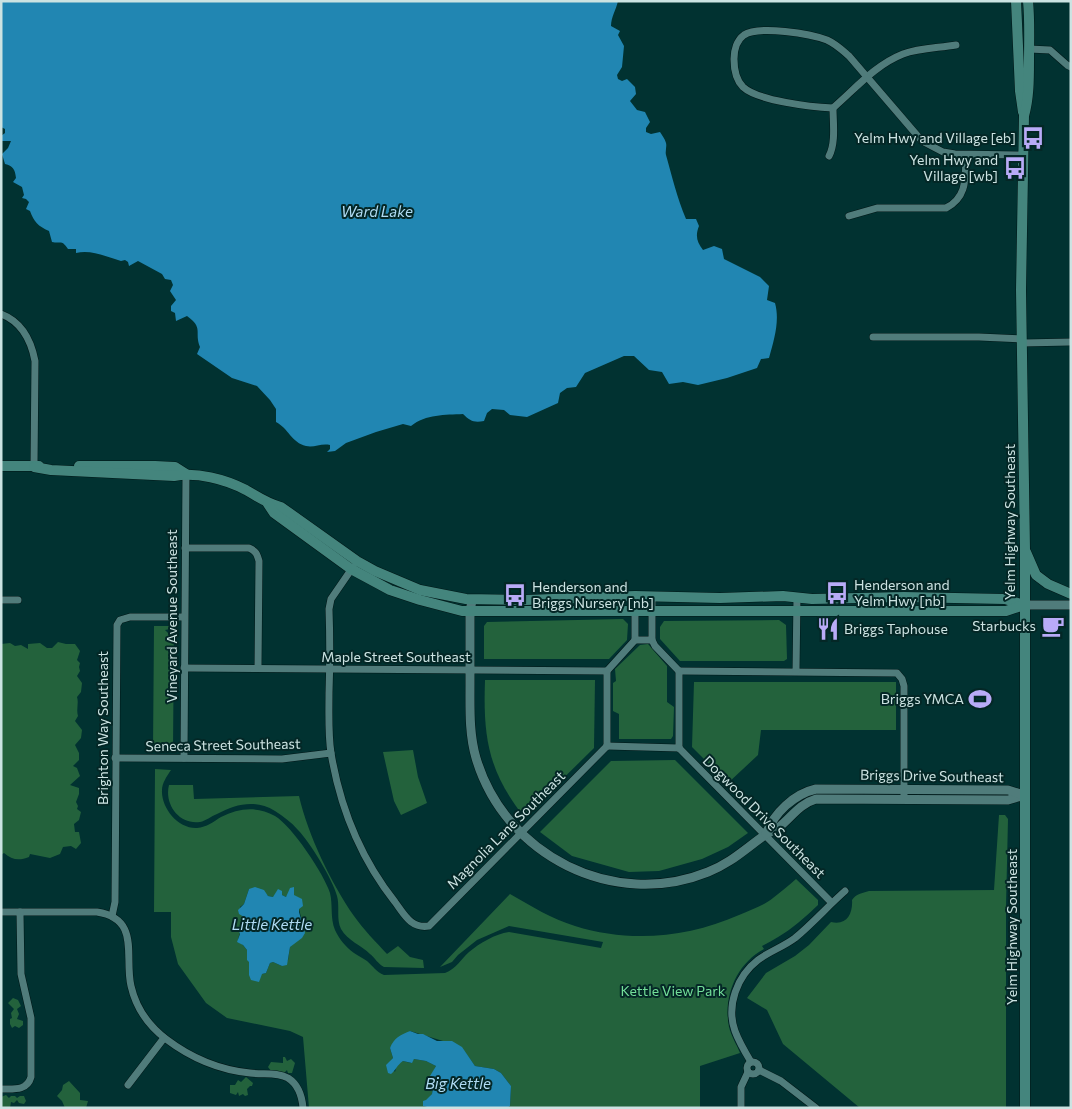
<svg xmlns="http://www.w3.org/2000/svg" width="1072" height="1109" viewBox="0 0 1072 1109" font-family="Commissioner,sans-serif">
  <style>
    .green { fill: #23623c; fill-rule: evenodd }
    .water { fill: #2186b2 }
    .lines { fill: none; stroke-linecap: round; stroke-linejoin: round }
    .minor-casing { stroke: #021717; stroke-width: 8 }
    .tertiary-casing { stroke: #021717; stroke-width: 10 }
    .secondary-casing { stroke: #021717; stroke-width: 11 }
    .minor { stroke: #507c7b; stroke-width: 7 }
    .tertiary { stroke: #507c7b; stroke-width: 9 }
    .secondary { stroke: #44857d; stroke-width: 10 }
    .labels { text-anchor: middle; stroke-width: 4; stroke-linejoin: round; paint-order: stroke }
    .poi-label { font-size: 14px; fill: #cce3e2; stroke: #042726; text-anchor: end }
    .street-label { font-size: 14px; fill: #cce3e2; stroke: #042726 }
    .park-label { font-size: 14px; fill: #73de99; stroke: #042726 }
    .water-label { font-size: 15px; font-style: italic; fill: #b0dbf3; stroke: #042726 }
  </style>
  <rect width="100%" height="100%" fill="#013231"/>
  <g class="green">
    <polygon points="623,619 628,624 627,640 609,659 484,659 484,626 487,622"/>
    <polygon points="779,620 786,625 787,659 784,661 680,661 660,639 660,627 664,621"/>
    <polygon points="154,626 171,626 170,629 165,630 169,634 174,628 173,750 153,749"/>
    <path d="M58 642 66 644H75L80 651 77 660 80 663 79 667 80 671 77 676 82 683 81 692 77 697C79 703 76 709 78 716L75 721 82 730 81 738 75 745 79 753V760L73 766 77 768 80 776 70 785 79 788V794L76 802 78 806 77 809 81 812 79 820 74 824 75 832H79L81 843 76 849 71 846 63 847 60 854 50 858 30 854 29 857C19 861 12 860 4 853L1 855V644L10 643 15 646 21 645 28 649V644L40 643 47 648H52Z"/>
    <polygon points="648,644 667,666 667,702 674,707 673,736 671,739 619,739 619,714 613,711 613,683 616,681 615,669 640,645"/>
    <path d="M485 680H595L594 748 524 817C488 771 483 737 485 680Z"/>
    <polygon points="694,682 896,682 896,730 761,730 758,755 728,783 692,747"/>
    <polygon points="413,750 418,777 427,803 401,815 394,801 383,752"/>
    <polygon points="675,760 748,833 728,847 702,859 659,871 629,872 572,856 540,832 611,761"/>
    <path d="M155 769 171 770C167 776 162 783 162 790 161 808 178 829 197 828 207 827 213 822 221 817 239 808 257 806 275 816 292 826 324 874 330 893 333 905 330 918 335 930 339 939 346 947 354 953 358 956 363 958 367 961 373 966 376 972 384 975L445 973C456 969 461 959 469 952 480 943 495 934 509 932L601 948 603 942 509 926 477 940 458 955 452 962 440 967 510 894C531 906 552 919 575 926 629 943 687 938 739 915 750 910 763 906 773 898 781 892 789 885 796 879L818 900V905C799 923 786 934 762 946L764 949C736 964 723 997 729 1027 731 1036 737 1045 740 1053L700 1066V1108H507L510 1106 511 1086 501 1073 494 1069 475 1066 465 1052 443 1041 410 1031 390 1048 393 1058 389 1063 395 1072 397 1064 403 1061 411 1063 414 1059 426 1061 436 1066 432 1074 433 1088 432 1094 423 1106 431 1108H309L303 1037 290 1031 227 1018 206 1003 178 964 171 937V912H154ZM249 889 266 894 268 896 273 897 282 895 286 897 289 894 296 897 303 925 290 947 288 960 282 966 273 962 270 963 266 973 262 974 250 967 247 950 238 939 244 920 240 907 244 904Z"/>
    <path d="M169 785H193L194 799 299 796C308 835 331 883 354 916 363 929 376 942 387 954L398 946 410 957 423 960 424 968 384 967C378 964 375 958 370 954 361 945 348 941 341 929 336 919 340 907 337 896 333 880 310 842 298 830 291 822 283 816 275 811 255 799 236 804 217 814 211 816 206 821 200 822 179 825 164 804 169 785Z"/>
    <path d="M999 815H1005L1008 819 1006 907V1108H860L783 1044 767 1010 747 998 766 973 795 956 809 945 831 922C847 926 853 913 852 900 856 894 862 893 869 891L994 890Z"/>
    <polygon points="13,998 18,1000 21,1006 17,1009 19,1014 17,1019 23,1021 23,1025 19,1028 15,1026 12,1028 10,1024 10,1019 12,1018 11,1013 14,1009 8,1003"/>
    <polygon points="283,1057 285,1057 287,1061 291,1059 295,1063 292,1073 288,1073 287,1070 284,1073 271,1071 268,1067 271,1062 283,1063"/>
    <polygon points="246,1077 253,1083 252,1086 250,1086 247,1089 248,1095 245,1096 243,1094 239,1096 238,1092 236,1095 230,1093 230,1085 235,1085 238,1080 241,1082"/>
    <polygon points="69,1081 80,1093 80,1100 88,1101 86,1108 65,1108 62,1101 57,1096 62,1090 63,1085"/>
    <polygon points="6,1095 9,1098 11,1096 15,1096 17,1098 20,1096 24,1096 26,1101 24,1104 19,1103 17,1100 14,1103 11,1102 10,1108 1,1108 1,1097"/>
  </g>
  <g class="water">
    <path d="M1 1H618C616 10 611 17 611 26L620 31 618 35 624 46 622 67 617 75 618 79 622 81 627 79 635 87 636 94 630 101 637 110 645 112 650 122 646 128V132L651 134 660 132C662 135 665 139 666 143 667 147 665 151 666 155 672 176 677 198 686 219H696L699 226C695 236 697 242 703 250L714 246 722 249 724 259 760 277 769 286 767 300 775 303C780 321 774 340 769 358L761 359 757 368 727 378 698 385 683 382 669 384 662 372 649 370 634 356H624L585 373 576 387 567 388 560 393 558 403 527 417 510 415 504 410 492 409 487 413 484 421C474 423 470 421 463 414 445 415 426 414 411 426L403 424 376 432 346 443 335 451 327 452 330 449V445C321 443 314 448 306 446 292 443 288 428 276 422V409L270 400 257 386 232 378 197 354 200 347C194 332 204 328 187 316L176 321 175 313 171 311V306L176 300 170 291 173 285 171 280 165 279 162 274 138 261 129 266 128 262 125 260 121 261C107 257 91 249 76 253V249H68C61 239 62 244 52 242L49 231C38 226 34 222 30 211L26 209 29 202 26 199 22 198 24 195 22 187 13 182 16 178C15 169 13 166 5 164L2 154 8 148 11 141H1V136L5 133V129L1 127Z"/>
    <polygon points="255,887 264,890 268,896 273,897 278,889 282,891 282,895 286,897 290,888 294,887 294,895 302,899 303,906 299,909 299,912 305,933 302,938 290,947 287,965 282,966 273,962 270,963 266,973 262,974 259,982 251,980 249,975 249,962 247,960 247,950 243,945 237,942 240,934 238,928 243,923 244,917 239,914 238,910 244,904 249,889"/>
    <path d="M410 1031 418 1034H423L437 1041H452L462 1047 475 1066 494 1069 501 1073 511 1086 510 1106 507 1108H431L423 1106V1101L426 1100 432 1094 433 1088 427 1081 436 1066 426 1061 414 1059 412 1063 403 1061C397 1065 396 1070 391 1074L388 1073 386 1065 393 1058 390 1048C394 1038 400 1035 410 1031Z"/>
  </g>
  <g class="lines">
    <defs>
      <g id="minor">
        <polyline points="1029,49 1050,50 1067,65 1071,67"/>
        <path d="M833 108C812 107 758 101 743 87 736 80 734 68 734 59 734 50 737 40 744 35 759 25 811 34 827 40 836 44 842 50 849 56L922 141 943 152 955 154 1023 155"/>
        <path d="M829 156C836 143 833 122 833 108 855 89 875 65 903 54 919 48 938 48 956 45"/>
        <path d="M849 216 877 208H946C968 197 965 177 966 155"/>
        <path d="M1 314C22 322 31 340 35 361L34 467"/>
        <polyline points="873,337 979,337 1022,339"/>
        <polyline points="1022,343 1071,342"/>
        <path d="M185 548H249C256 551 257 554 259 561L258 668"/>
        <path d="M353 567 331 599 329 609C330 637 330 665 329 693 329 713 328 734 331 753 340 807 361 859 395 902 404 914 411 929 429 926L607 746"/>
        <polyline points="635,596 635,640"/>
        <polyline points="652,596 652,640 655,646 679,671 679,748"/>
        <polyline points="1,600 18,600"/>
        <polyline points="184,668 607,671"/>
        <polyline points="679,671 897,673 902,679 904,686 904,799"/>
        <polyline points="796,671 797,597"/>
        <polyline points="607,746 607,671 635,640 652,640"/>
        <polyline points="607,746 679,748"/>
        <polyline points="679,748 831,902"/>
        <polyline points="115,758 282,759 331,753"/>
        <polyline points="184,758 186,474"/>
        <path d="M1 912H97C141 919 124 956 131 986 136 1008 149 1026 166 1039 191 1058 220 1070 250 1073 263 1075 277 1072 288 1078 299 1085 302 1096 303 1108"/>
        <polyline points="112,916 115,902 117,625 120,620 130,617 184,617"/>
        <circle cx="753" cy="1068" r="6"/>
        <path d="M751 1062C745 1052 739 1042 735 1031 726 1006 737 976 758 960 770 951 783 947 795 938 812 924 828 906 845 891"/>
        <polyline points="759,1070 781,1081 816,1108"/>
        <polyline points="128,1085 164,1038"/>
        <path d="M1 1089C14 1089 27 1091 31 1077V1018L21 974 20 912"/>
        <polyline points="741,1108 741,1087 748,1072"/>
      </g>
      <g id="tertiary">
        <path d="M472 600 470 612C470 636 470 660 470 684 470 709 469 734 476 758 505 856 614 910 708 872 731 863 745 849 765 835 769 832 774 831 778 828 791 818 799 804 816 799L1008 800 1025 795"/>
        <polyline points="1024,605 1071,605"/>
        <path d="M766 834C774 813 794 794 816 789L1008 790 1024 795"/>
      </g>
      <g id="secondary">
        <polyline points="1016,1 1020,91 1023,112"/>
        <polyline points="1,466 39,466"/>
        <polyline points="79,466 155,466 175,467 186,474"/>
        <path d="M34 467 51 470 174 476C197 472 225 479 246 490 258 497 268 504 281 507L357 561 375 571 420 590 466 599 526 600 635 596 720 598 783 596 812 599 904 597 1005 599 1024 605"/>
        <polyline points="268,504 274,513 351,569 390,590 420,600 462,611 1006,611 1024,605"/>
        <polyline points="1026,552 1036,575 1048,584 1071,594"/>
        <path d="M1025 1108V549L1021 290 1024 116C1029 98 1029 79 1029 61 1029 41 1030 21 1028 1"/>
      </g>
    </defs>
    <use href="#minor" class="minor-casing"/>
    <use href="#tertiary" class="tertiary-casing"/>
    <use href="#secondary" class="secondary-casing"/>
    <use href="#minor" class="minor"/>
    <use href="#tertiary" class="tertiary"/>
    <use href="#secondary" class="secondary"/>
  </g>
  <defs>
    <symbol id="bus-bare" viewBox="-9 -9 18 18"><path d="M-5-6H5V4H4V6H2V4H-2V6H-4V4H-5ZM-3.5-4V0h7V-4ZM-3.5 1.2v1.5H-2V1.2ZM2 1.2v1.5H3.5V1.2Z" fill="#b9abf7" stroke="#042726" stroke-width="2.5" paint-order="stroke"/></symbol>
    <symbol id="cafe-bare" viewBox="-9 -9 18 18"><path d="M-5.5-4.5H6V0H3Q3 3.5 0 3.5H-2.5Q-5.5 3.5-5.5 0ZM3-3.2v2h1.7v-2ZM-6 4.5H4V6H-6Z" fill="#b9abf7" stroke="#042726" stroke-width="2.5" paint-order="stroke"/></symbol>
    <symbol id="restaurant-bare" viewBox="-9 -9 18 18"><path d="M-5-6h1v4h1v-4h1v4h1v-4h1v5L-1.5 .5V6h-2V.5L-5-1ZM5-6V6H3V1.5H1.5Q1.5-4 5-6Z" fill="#b9abf7" stroke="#042726" stroke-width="2.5" paint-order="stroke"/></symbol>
    <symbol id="stadium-bare" viewBox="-9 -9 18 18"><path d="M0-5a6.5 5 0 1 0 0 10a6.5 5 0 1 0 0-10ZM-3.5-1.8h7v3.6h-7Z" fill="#b9abf7" stroke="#042726" stroke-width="2.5" paint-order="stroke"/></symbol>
  </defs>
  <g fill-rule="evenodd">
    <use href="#bus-bare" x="1017" y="122" width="32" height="32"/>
    <use href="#bus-bare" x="999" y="152" width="32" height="32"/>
    <use href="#bus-bare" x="821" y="577" width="32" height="32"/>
    <use href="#bus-bare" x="499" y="579" width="32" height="32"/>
    <use href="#cafe-bare" x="1037" y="610" width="32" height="32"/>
    <use href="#restaurant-bare" x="812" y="613" width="32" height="32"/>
    <use href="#stadium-bare" x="964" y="683" width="32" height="32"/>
  </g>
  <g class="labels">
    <g class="poi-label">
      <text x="1016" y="143">Yelm Hwy and Village [eb]</text>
      <text x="998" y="165">Yelm Hwy and<tspan x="998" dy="16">Village [wb]</tspan></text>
      <text x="854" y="590" text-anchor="start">Henderson and<tspan x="854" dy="16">Yelm Hwy [nb]</tspan></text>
      <text x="532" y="592" text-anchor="start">Henderson and<tspan x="532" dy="16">Briggs Nursery [nb]</tspan></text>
      <text x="1036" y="631">Starbucks</text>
      <text x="844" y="634" text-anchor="start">Briggs Taphouse</text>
      <text x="964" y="704">Briggs YMCA</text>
    </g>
    <g class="street-label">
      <text transform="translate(1010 522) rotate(-90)" y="5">Yelm Highway Southeast</text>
      <text transform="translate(172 616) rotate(-90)" y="5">Vineyard Avenue Southeast</text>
      <text x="396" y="662">Maple Street Southeast</text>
      <text transform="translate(103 728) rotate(-90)" y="5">Brighton Way Southeast</text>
      <text transform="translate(223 745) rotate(-1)" y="5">Seneca Street Southeast</text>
      <text transform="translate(932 776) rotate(1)" y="5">Briggs Drive Southeast</text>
      <text transform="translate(764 817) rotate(45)" y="5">Dogwood Drive Southeast</text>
      <text transform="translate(506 830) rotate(-45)" y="5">Magnolia Lane Southeast</text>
      <text transform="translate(1012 927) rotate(-90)" y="5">Yelm Highway Southeast</text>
    </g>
    <g class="park-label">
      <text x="673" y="996">Kettle View Park</text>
    </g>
    <g class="water-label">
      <text x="377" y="217">Ward Lake</text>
      <text x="272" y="930">Little Kettle</text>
      <text x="458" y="1089">Big Kettle</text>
    </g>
  </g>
  <rect width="1072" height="1109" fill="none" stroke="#cce3e2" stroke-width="5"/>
</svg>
